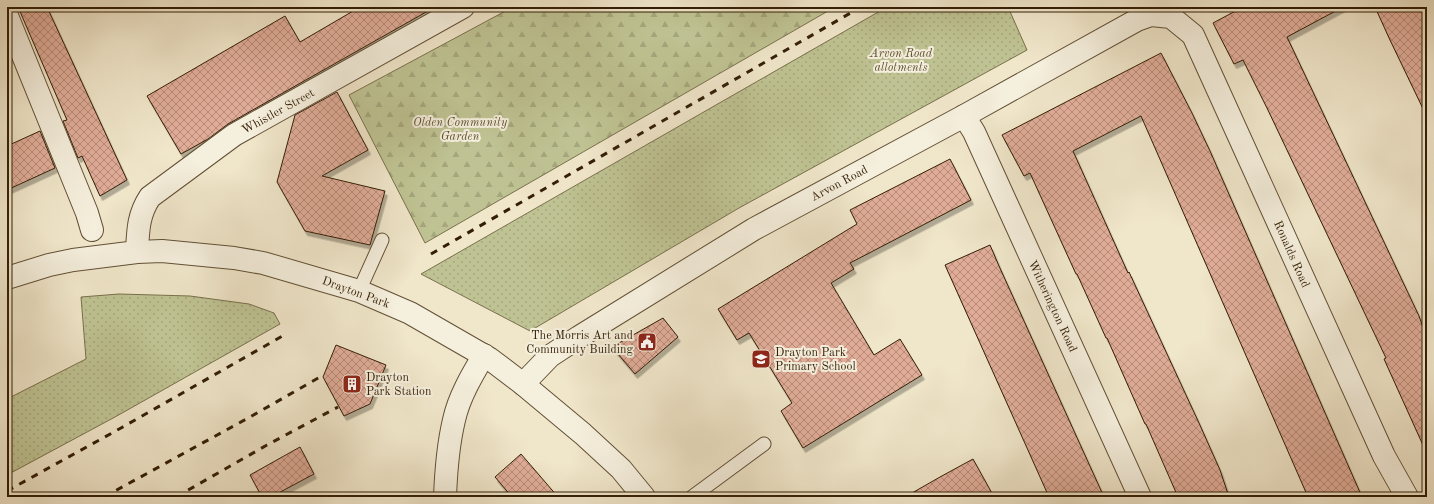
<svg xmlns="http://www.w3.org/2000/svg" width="1434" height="504" viewBox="0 0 1434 504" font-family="'Old Standard TT',serif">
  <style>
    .grass { fill: url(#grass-dots); stroke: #79704c }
    .forest { fill: url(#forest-firs); stroke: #79704c }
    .building { fill: url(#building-cross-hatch); stroke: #331e05; filter: url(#shadow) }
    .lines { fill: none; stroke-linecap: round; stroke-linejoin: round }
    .lane-casing { stroke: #625036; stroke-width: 15 }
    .street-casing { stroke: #625036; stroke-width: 24 }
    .lane { stroke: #f5efdd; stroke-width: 13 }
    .street { stroke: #f5efdd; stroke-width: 22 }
    .rail { stroke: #331e05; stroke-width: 3; stroke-dasharray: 7 7; stroke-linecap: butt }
    .labels { text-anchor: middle; stroke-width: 4; stroke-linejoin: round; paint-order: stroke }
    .park-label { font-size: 12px; font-style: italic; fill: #5d5030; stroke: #f5efdd }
    .street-label { font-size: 12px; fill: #331e05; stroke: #f5efdd }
    .poi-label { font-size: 12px; fill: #331e05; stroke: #f5efdd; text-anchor: start }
  </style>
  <defs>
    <pattern id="grass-dots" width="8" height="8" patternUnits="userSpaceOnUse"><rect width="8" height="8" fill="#bfc393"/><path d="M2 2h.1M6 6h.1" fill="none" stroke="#a5a77d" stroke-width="1.8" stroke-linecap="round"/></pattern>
    <pattern id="forest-firs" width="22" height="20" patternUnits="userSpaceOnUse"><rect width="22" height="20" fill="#bfc393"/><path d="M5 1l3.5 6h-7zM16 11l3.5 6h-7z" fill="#a5a77d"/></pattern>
    <pattern id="building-cross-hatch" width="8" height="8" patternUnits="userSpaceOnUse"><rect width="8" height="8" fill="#e0ac98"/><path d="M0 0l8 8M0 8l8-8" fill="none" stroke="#b68b7a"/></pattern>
    <filter id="shadow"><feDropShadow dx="2.5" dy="4.5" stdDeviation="0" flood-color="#0004"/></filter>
  </defs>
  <rect width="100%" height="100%" fill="#f0e6ca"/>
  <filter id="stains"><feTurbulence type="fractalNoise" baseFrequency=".005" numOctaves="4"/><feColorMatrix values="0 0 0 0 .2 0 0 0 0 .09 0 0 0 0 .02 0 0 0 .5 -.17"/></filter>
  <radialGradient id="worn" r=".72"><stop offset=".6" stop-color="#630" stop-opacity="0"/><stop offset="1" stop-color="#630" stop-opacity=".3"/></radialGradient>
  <g class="grass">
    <polygon points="887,7 1008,7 1027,50 739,208 530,331 421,274"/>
    <polygon points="119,294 190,296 249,304 274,313 280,324 115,417 7,475 7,399 86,359 81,297"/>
  </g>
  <polygon class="forest" points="513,7 835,7 425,243 349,95"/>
  <g class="building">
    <polygon points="18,7 47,7 127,180 100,196 82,156 78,158 63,121 67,120"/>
    <polygon points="360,7 435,7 228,124 208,139 181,154 147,96 285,16 300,42"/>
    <polygon points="1243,7 1343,7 1287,37 1419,316 1427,339 1427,454 1384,359 1386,358 1267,108 1243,60 1234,64 1213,23"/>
    <polygon points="1375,7 1427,7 1427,117 1390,40"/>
    <polygon points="1161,53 1192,113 1210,151 1362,497 1308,497 1141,116 1073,151 1128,273 1129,272 1199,423 1220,470 1229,497 1178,497 1146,424 1145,424 1107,338 1106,338 1077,274 1076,274 1030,173 1024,176 1002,135"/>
    <polygon points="337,92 368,150 322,176 385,191 370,245 305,231 277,182 295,115"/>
    <polygon points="40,131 55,168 7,190 7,146"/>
    <polygon points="950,159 971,200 850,263 854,269 831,283 874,355 900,339 922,375 803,448 781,411 792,403 749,333 737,340 718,309 857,224 850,210"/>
    <polygon points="990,245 999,266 1104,497 1049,497 945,265"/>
    <polygon points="663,318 678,337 635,374 612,347"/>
    <polygon points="336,345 386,365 370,404 344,416 323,377"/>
    <polygon points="300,447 314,474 271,497 262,497 250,475"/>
    <polygon points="521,454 540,476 558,497 512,497 495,477"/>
    <polygon points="973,459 994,497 905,497 940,477"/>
  </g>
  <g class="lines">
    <defs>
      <g id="lane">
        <polyline points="359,291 382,240"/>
        <polyline points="692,497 764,444"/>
      </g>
      <g id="street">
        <polyline points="7,16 87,213 92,230"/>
        <polyline points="964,116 974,132 1140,497"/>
        <path d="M137 252C138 231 138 215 150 197L234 135 463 7"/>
        <polyline points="7,278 49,265 73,260 137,252 162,251 234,258 263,263 359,291 410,313 490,359 523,384 583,434 621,469 644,497"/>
        <polyline points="523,384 550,356 579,337 754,229 964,116 1137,20 1151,15 1171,17 1193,35 1384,456 1407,497"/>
        <path d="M445 497C446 471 448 445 454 420 459 397 472 375 484 355"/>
      </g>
    </defs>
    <use href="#lane" class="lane-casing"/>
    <use href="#street" class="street-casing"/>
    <use href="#lane" class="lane"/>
    <use href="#street" class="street"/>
    <g class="rail">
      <polyline points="431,254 861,7"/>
      <polyline points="7,491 121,428 286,334"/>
      <polyline points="104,497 250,417 320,377"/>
      <polyline points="176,497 267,445 338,407"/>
    </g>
  </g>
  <defs>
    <symbol id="civic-square" viewBox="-11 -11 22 22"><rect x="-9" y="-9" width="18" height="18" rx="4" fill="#8f2418" stroke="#f5efdd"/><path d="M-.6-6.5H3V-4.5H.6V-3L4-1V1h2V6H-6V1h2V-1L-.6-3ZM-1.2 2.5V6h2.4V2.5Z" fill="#fff"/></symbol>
    <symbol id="school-square" viewBox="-11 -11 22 22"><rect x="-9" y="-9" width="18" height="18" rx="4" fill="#8f2418" stroke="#f5efdd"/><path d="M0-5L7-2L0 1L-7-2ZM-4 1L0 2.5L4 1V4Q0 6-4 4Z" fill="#fff"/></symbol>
    <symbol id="building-square" viewBox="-11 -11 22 22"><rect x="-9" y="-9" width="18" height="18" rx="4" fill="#8f2418" stroke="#f5efdd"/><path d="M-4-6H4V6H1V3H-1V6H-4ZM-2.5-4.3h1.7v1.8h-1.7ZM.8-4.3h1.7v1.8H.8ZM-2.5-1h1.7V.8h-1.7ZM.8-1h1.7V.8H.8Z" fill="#fff"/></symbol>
  </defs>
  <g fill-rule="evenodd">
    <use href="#civic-square" x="636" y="331" width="22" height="22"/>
    <use href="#school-square" x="750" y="348" width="22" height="22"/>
    <use href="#building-square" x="341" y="373" width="22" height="22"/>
  </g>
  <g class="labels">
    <g class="park-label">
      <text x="901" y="57">Arvon Road<tspan x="901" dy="14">allotments</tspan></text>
      <text x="460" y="126">Olden Community<tspan x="460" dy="14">Garden</tspan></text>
    </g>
    <g class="street-label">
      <text transform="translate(278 111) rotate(-29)" y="4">Whistler Street</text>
      <text transform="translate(839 183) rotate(-28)" y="4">Arvon Road</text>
      <text transform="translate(1292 254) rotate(66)" y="4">Ronalds Road</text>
      <text transform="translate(356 292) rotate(20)" y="4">Drayton Park</text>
      <text transform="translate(1053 306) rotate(65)" y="4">Witherington Road</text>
    </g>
    <g class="poi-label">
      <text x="633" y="339" text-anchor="end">The Morris Art and<tspan x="633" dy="14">Community Building</tspan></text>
      <text x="775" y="356">Drayton Park<tspan x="775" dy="14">Primary School</tspan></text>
      <text x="366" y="381">Drayton<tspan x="366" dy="14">Park Station</tspan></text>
    </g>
  </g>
  <rect width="1434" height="504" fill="none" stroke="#f0e6ca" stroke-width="24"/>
  <rect x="8" y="8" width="1418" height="488" fill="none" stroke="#331e05" stroke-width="2"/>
  <rect x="12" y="12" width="1410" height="480" fill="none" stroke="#331e05"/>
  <rect width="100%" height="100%" filter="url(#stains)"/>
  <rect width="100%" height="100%" fill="url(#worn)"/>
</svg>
